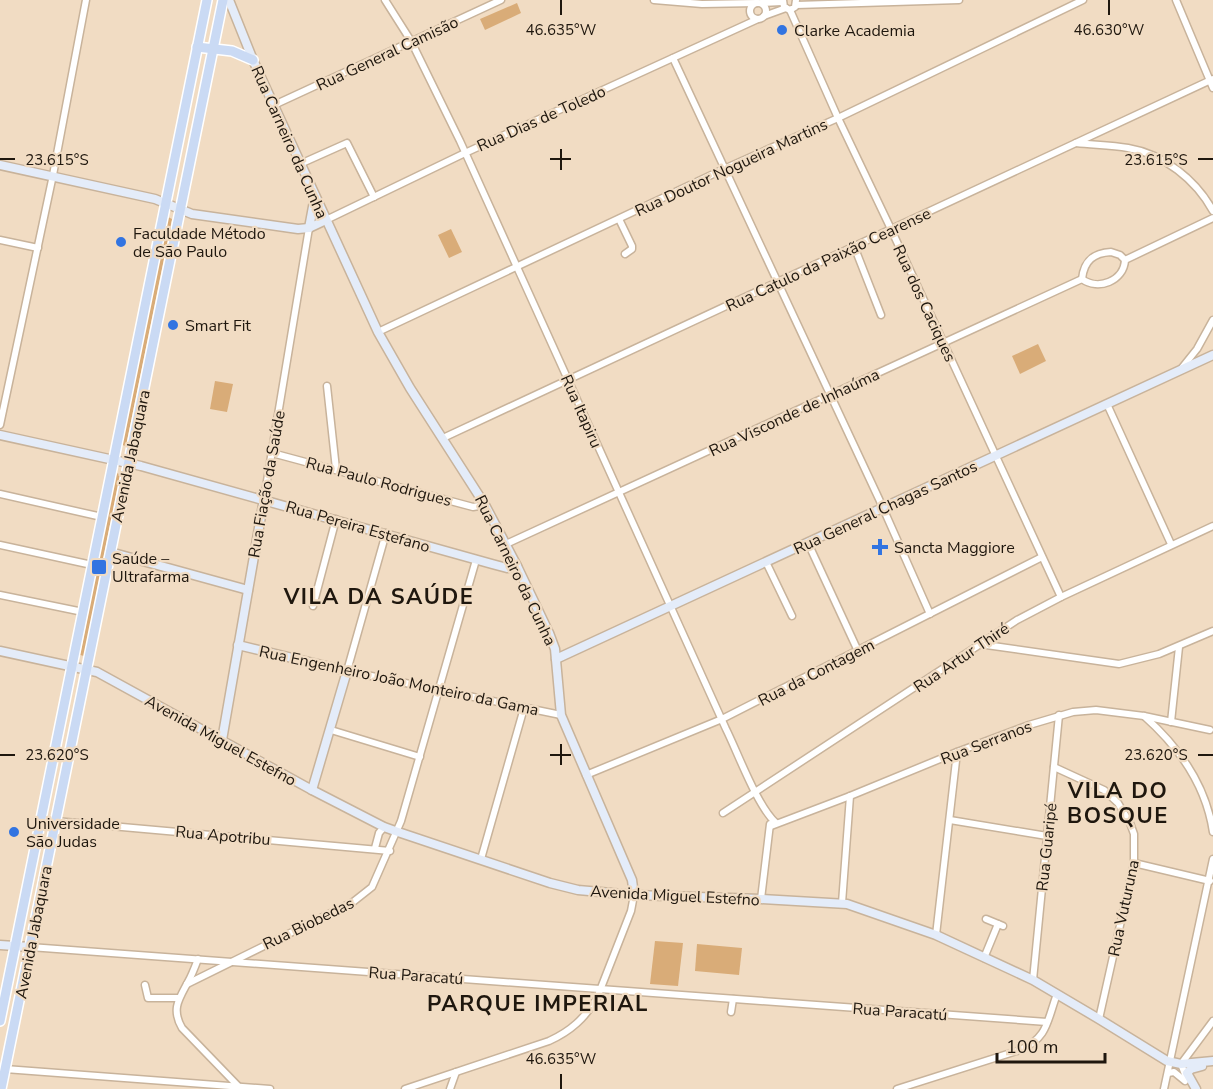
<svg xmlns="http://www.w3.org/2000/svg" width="1213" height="1089" viewBox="0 0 1213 1089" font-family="'Nunito Sans',sans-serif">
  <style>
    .green { fill: #d9ac78 }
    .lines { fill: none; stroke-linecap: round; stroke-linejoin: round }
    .street-casing { stroke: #c8b39b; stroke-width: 9 }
    .secondary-casing { stroke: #c8b39b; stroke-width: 11 }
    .primary-casing { stroke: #fff; stroke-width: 12 }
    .street { stroke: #fff; stroke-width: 6 }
    .secondary { stroke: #e4ecf9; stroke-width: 8 }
    .primary { stroke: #cadaf4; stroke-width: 9 }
    .ticks { fill: none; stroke: #1f170e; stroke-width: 2 }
    .poi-dot { fill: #3274e1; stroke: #f1dcc3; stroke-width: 2 }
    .labels { text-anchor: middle; stroke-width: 4.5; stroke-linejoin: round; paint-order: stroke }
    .poi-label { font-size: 16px; fill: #1f170e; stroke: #f1dcc3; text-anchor: start }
    .street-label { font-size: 16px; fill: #1f170e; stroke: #f1dcc3 }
    .district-label { font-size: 22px; font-weight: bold; letter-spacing: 1.5px; fill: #1f170e; stroke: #f1dcc3 }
    .ticks-label { font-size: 15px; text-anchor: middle; fill: #1f170e; stroke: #f1dcc3; stroke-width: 4.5; stroke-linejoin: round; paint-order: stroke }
  </style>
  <rect width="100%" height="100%" fill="#f1dcc3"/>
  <g class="green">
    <polygon points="517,3 521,13 485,30 480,19"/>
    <polygon points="168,217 172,219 126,446 122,445"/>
    <polygon points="451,229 462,252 449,258 438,235"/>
    <polygon points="1038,344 1046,361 1020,374 1012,356"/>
    <polygon points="215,381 233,384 227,412 210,409"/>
    <polygon points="116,473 120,474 84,656 80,655"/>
    <polygon points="655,941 683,943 678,986 650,984"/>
    <polygon points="697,944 742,948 739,975 695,971"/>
  </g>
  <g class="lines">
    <defs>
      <g id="street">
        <path d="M385 0 411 41 460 141 726 729C738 753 757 806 776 823"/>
        <polyline points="654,0 702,4 757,3"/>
        <polyline points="783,0 784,7 790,10 795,7 796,0"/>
        <polyline points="1176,0 1213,88"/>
        <polyline points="761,3 782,2"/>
        <circle cx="758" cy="11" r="8"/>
        <polyline points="796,5 959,0"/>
        <polyline points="790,10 838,118 891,229 1061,597"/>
        <polyline points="764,16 786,8"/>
        <polyline points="673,58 879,499 930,614"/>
        <polyline points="274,105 501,0"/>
        <path d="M1076 143C1094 145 1111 145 1128 148 1164 154 1196 180 1213 211"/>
        <polyline points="300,164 347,143 374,197"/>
        <polyline points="619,219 632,246 632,249 625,254"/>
        <polyline points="326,220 465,153 758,19"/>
        <polyline points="0,240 38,248"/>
        <polyline points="854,246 881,315"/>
        <path d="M1111 252 1120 255 1125 260C1124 281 1098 291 1082 279 1084 260 1094 253 1111 252Z"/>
        <polyline points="1125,260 1213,218"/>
        <polyline points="378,332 724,169 838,118 1083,0"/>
        <polyline points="1181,369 1197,349 1213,320"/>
        <polyline points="327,386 336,469"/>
        <polyline points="1107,404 1171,544"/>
        <polyline points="0,425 53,175 86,0"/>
        <polyline points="443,438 1213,79"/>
        <polyline points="272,453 473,507 485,505"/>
        <polyline points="0,494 102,517"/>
        <polyline points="264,499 309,228"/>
        <polyline points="386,533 347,671 561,715"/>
        <polyline points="808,543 858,651"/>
        <polyline points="506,544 1082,279"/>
        <polyline points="0,545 92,565"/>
        <polyline points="766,562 792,616"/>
        <polyline points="0,595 83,612"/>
        <polyline points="313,606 336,519"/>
        <polyline points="979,644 1119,664 1159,654 1213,631"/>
        <path d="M1144 716C1179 747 1206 785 1213 832"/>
        <polyline points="1171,722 1179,647"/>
        <polyline points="331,730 420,757"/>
        <polyline points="1054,767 1104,790 1118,803 1130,823 1134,834 1134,863 1099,1019"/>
        <polyline points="586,775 722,719 1042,557"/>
        <polyline points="723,813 1017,620 1061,597 1213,526"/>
        <polyline points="950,820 1047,836"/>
        <polyline points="55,821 390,851"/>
        <polyline points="771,826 850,796 957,752 1029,725 1073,712 1096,710 1144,716 1210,730"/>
        <polyline points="375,848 379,833 384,827"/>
        <polyline points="481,859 524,708"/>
        <polyline points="1134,863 1210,881"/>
        <polyline points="761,899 770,824"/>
        <polyline points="842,903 850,796"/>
        <polyline points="986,919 1003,926"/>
        <polyline points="936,935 957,752"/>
        <polyline points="30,947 1047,1022"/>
        <polyline points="984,958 998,924"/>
        <path d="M198 959C195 967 192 975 188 982 179 999 171 1009 182 1028L238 1086"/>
        <polyline points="1033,980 1059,715"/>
        <polyline points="187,984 353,902 372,887 401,821 476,560"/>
        <polyline points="145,985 148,998 178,998"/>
        <polyline points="731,1012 733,999"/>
        <polyline points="5,1069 270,1089"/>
        <polyline points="1168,1073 1174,1072 1185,1081"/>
        <polyline points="1186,1077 1181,1064 1213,1021"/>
        <path d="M405 1089 549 1041C571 1031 585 1018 597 998L631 911 634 895"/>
        <polyline points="450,1089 456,1072"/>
        <path d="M897 1089 1020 1050C1048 1038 1047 1021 1057 994"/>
        <polyline points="1164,1089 1213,859"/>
      </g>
      <g id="secondary">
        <polyline points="229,0 253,60 378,332 410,388 485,505 517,566 549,633 555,649 561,715 632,880 634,895"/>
        <polyline points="0,165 155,199 192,214 298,229 309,228 326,220"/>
        <polyline points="309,228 315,196"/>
        <polyline points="0,435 141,466 492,564 507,568 517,566"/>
        <polyline points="110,552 248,590"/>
        <polyline points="238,645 347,671 312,790"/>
        <polyline points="0,651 97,672 312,790 384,827 398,832 550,883 578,890 634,895 761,899 847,904 936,935 1033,980 1099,1019 1167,1061 1181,1064 1213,1061"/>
        <polyline points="556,659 1213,355"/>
        <polyline points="222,740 264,499"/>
        <polyline points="0,945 30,947"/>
        <polyline points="1196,1089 1187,1073 1191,1069 1202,1066"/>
      </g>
      <g id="primary">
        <polyline points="197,47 232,51 253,60"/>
        <polyline points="0,1021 207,0"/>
        <polyline points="1,1089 223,0"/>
      </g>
    </defs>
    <use href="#street" class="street-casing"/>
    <use href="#secondary" class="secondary-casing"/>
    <use href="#primary" class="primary-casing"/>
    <use href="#street" class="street"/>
    <use href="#secondary" class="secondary"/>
    <use href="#primary" class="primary"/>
  </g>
  <path class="ticks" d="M561 0V15M1109 0V15M561 149V170M0 159H15M550 159H571M1198 159H1213M561 744V765M0 755H15M550 755H571M1198 755H1213M561 1074V1089"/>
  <g class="poi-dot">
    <circle cx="782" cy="30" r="6"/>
    <circle cx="121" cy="242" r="6"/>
    <circle cx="173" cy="325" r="6"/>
    <path d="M877 538h6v6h6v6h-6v6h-6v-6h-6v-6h6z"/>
    <rect x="91" y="559" width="16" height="16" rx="3"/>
    <circle cx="14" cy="832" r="6"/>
  </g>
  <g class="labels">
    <g class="poi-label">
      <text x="794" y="36">Clarke Academia</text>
      <text x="133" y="239">Faculdade Método<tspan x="133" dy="18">de São Paulo</tspan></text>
      <text x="185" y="331">Smart Fit</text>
      <text x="894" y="553">Sancta Maggiore</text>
      <text x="112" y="564">Saúde –<tspan x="112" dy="18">Ultrafarma</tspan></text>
      <text x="26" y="829">Universidade<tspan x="26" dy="18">São Judas</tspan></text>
    </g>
    <g class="street-label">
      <text transform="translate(387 53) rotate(-25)" y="6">Rua General Camisão</text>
      <text transform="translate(541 118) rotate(-24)" y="6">Rua Dias de Toledo</text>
      <text transform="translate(290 142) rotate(66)" y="6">Rua Carneiro da Cunha</text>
      <text transform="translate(731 167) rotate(-25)" y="6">Rua Doutor Nogueira Martins</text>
      <text transform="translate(828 259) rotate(-25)" y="6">Rua Catulo da Paixão Cearense</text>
      <text transform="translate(925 303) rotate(65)" y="6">Rua dos Caciques</text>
      <text transform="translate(582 411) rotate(66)" y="6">Rua Itapiru</text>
      <text transform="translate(794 412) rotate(-25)" y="6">Rua Visconde de Inhaúma</text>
      <text transform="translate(130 456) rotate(-78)" y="6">Avenida Jabaquara</text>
      <text transform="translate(379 481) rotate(15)" y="6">Rua Paulo Rodrigues</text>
      <text transform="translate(266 484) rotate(-80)" y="6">Rua Fiação da Saúde</text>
      <text transform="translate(885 507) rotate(-25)" y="6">Rua General Chagas Santos</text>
      <text transform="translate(358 526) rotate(16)" y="6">Rua Pereira Estefano</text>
      <text transform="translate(516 570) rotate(64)" y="6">Rua Carneiro da Cunha</text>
      <text transform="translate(961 657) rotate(-34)" y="6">Rua Artur Thiré</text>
      <text transform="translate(816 672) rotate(-27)" y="6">Rua da Contagem</text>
      <text transform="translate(399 680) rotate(12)" y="6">Rua Engenheiro João Monteiro da Gama</text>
      <text transform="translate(221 740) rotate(29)" y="6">Avenida Miguel Estefno</text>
      <text transform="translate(986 742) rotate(-21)" y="6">Rua Serranos</text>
      <text transform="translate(223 835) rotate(5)" y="6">Rua Apotribu</text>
      <text transform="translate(1046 847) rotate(-84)" y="6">Rua Guaripé</text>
      <text transform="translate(675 895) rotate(3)" y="6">Avenida Miguel Estefno</text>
      <text transform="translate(1123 908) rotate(-78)" y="6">Rua Vuturuna</text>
      <text transform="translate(308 923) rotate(-26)" y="6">Rua Biobedas</text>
      <text transform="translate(33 932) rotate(-79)" y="6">Avenida Jabaquara</text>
      <text transform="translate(416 975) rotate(4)" y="6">Rua Paracatú</text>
      <text transform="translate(900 1011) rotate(4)" y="6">Rua Paracatú</text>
    </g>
    <g class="district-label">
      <text x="379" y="604">VILA DA SAÚDE</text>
      <text x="1118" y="798">VILA DO<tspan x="1118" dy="25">BOSQUE</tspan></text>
      <text x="538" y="1011">PARQUE IMPERIAL</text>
    </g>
  </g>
  <g class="ticks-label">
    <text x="561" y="35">46.635°W</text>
    <text x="1109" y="35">46.630°W</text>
    <text x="57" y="165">23.615°S</text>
    <text x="1156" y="165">23.615°S</text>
    <text x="57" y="760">23.620°S</text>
    <text x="1156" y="760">23.620°S</text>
    <text x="561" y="1064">46.635°W</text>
  </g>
  <path d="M997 1053v9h108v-9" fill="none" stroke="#1f170e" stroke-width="3"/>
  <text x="1006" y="1053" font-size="18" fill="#1f170e" stroke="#f1dcc3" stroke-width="4.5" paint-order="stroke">100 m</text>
</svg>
